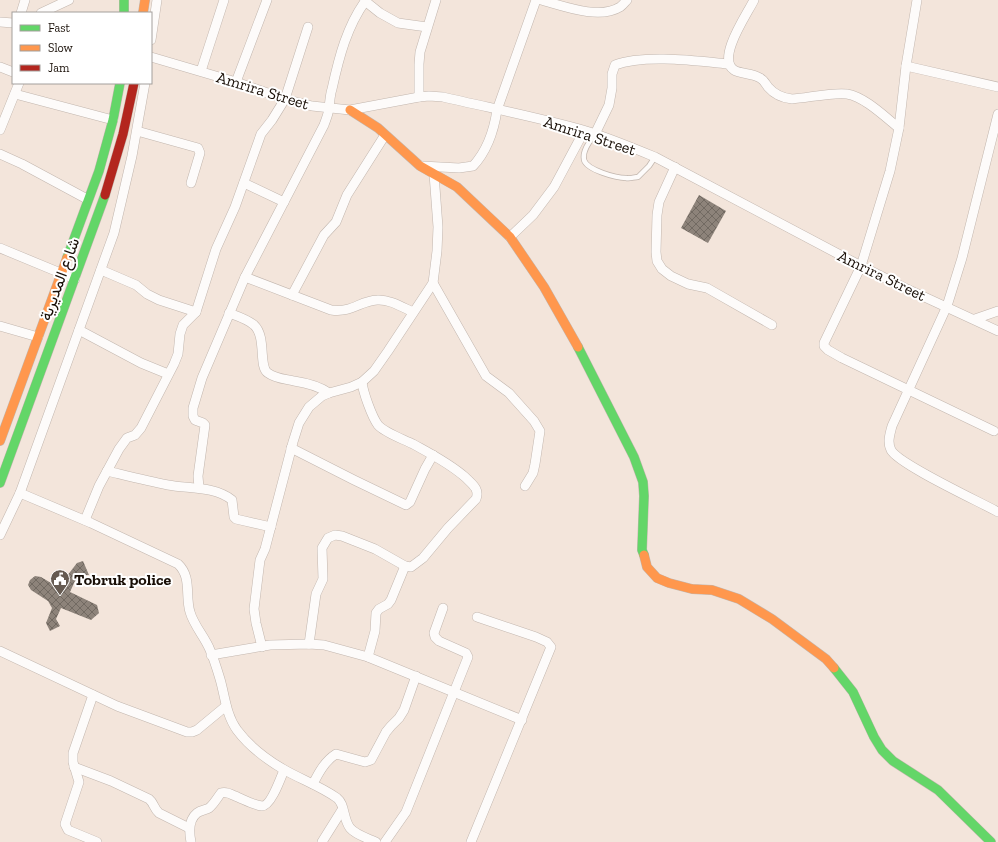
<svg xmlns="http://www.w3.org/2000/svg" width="998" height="842" viewBox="0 0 998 842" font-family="'Zilla Slab',Vazirmatn,serif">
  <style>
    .building { fill: url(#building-cross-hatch) }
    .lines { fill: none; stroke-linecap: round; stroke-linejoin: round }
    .lane-casing { stroke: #c2b6ae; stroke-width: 6 }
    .street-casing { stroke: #c2b6ae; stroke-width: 10 }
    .fast-casing { stroke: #c2b6ae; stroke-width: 10 }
    .slow-casing { stroke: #c2b6ae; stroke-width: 10 }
    .jam-casing { stroke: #c2b6ae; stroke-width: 10 }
    .lane { stroke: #fdfbfa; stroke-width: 4.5 }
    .street { stroke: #fdfbfa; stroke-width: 9 }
    .fast { stroke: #63d668; stroke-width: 9 }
    .slow { stroke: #ff974d; stroke-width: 9 }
    .jam { stroke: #b3261e; stroke-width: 9 }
    .labels { text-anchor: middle; stroke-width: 4; stroke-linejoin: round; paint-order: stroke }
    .street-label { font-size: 16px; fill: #190f07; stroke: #fff }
    .poi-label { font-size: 16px; font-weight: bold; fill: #190f07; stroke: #fff; text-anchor: start }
  </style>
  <defs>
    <pattern id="building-cross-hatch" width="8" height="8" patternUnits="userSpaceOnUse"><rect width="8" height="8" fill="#8d837a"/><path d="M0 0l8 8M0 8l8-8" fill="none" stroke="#726a62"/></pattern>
  </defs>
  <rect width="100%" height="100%" fill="#f3e5db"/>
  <g class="building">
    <polygon points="699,195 726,211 708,243 681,228"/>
    <polygon points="83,561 89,575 80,575 75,581 70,592 97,605 99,613 91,620 61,608 56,619 60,626 50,631 46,623 52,608 48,601 31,590 28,585 30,580 35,576 41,577 56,586 60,585 77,563"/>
  </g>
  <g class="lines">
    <defs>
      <path id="lane" d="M595 134C590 141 582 151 584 160 587 170 616 178 626 178 630 179 634 177 638 177L649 166 655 157"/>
      <g id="street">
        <path d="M541 0C563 6 599 20 620 7 623 5 625 2 627 0"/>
        <path d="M754 0C748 13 716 58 734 70 740 74 752 73 760 78 764 80 765 83 768 87 774 94 782 98 792 99 807 98 833 92 847 94 865 97 885 117 899 128"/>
        <polyline points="917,0 906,66 899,128 890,171 861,266 824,343 824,346 828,350 842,358 994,431"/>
        <polyline points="365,1 380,13 398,23 427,27"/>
        <polyline points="21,13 25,0"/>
        <polyline points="41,13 69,0"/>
        <polyline points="0,22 13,23"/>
        <polyline points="151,40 157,0"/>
        <path d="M151 57 236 82 285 99 312 106 350 110 419 97 429 96 443 97C490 108 537 117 583 130 607 137 631 147 655 157L861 266 905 288 998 331"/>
        <polyline points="906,66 998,87"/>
        <polyline points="0,67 13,72"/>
        <polyline points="201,71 224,0"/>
        <polyline points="236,82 267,0"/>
        <polyline points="15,94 113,120"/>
        <polyline points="419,97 419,64 420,52 436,0"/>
        <path d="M998 114 962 258 947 306 892 426C890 434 887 442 891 450 898 464 980 502 998 512"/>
        <polyline points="0,130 19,83"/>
        <polyline points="137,131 198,148 200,153 191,183"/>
        <path d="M595 134 609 105 612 88V74L615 65C644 54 697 61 729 64"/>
        <polyline points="0,154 22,164 87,199"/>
        <path d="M422 166 459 168 473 166C488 150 494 130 497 110L536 0"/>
        <polyline points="675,167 659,202 657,215 656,252 657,261 662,269 671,276 688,284 707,288 772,325"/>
        <polyline points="244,183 284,202"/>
        <polyline points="510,237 533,215 554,187 584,131"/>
        <polyline points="0,248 75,279"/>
        <polyline points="101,270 136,285 147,294 159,300 196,312"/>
        <path d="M245 277 331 310C353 313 359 301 377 300 389 299 402 307 413 312"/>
        <polyline points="433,283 486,376 509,393 517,402 534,421 540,431 535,464 533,473 525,486"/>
        <polyline points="292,295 324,235 336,222 347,195 385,135"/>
        <path d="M229 313C237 316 247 319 254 325 267 337 258 367 268 373 276 379 286 379 294 381 307 383 319 386 329 393"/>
        <polyline points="975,319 998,311"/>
        <polyline points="0,326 38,337"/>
        <polyline points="79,330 141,363 168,374"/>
        <polyline points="291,448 354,480 406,505 410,502 425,469 433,455"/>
        <path d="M107 471C128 476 148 481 168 485 189 489 214 486 232 500L234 517 236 519 271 527"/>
        <path d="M199 488 198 476 205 425 203 423 195 420 193 416V408L202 378 245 277 324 125C326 119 329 113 329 107 330 101 330 95 332 89 339 57 347 26 366 0"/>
        <path d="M20 493 91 523 178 564C192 577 185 596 190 612 194 626 205 637 210 650 214 659 217 669 220 679 225 696 226 715 237 730 249 746 266 759 283 769 300 779 320 786 337 798 345 804 343 819 350 828 356 835 367 838 376 842"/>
        <polyline points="85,520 99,486 119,449 127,438 135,435 141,428 174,364 178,354 180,334 183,325 196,312 216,249 235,207 261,134 272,120 285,99 308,27"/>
        <polyline points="0,535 20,493 114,233 132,156 145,83"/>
        <path d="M309 644 316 594 323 579 322 548 328 538 335 535 342 536 375 549 405 566 411 567 423 558 448 528 476 499C480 489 472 484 465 477 449 463 431 454 413 444 403 439 385 433 378 425 372 417 363 392 362 382"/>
        <polyline points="262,647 256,623 254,609 260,560 265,549 293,442 299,423 309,407 322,396 329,393 351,387 362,382 374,371 388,351 433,283 437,251 438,227 434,174"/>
        <polyline points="0,651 117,706 187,732 192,732 197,730 226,706"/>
        <polyline points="211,655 270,645 309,644 324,645 368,657 522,720"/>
        <polyline points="368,657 375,631 376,613 379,609 388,604 391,600 405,566"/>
        <polyline points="93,695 73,753 73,762 79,782 65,824 68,830 97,842"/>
        <path d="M74 767 111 781 149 799C154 803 154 809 159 813L189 828"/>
        <path d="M313 784C319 772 325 761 336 754L365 762 371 760 386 732 391 726 399 718 404 710 416 676"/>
        <path d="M191 842C189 832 188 820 197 813 201 810 206 810 209 808 214 804 217 798 221 793 226 791 231 794 235 796 243 799 253 805 262 806 271 806 281 777 284 770"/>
        <polyline points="322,842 342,810"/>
        <polyline points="385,842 406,812 468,657 466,653 439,641 435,637 434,633 443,608"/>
        <polyline points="471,842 551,647 547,642 536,637 477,617"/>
      </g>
      <g id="fast">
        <polyline points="124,0 124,13"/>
        <polyline points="67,258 99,171 113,120 120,83"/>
        <polyline points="578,347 634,457 643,482 644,496 642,550 644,555"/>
        <polyline points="0,483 105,195"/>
        <polyline points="834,668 853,692 874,737 882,750 893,761 938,790 991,842"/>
      </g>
      <g id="slow">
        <polyline points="143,13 145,0"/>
        <polyline points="350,110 378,128 420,166 457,187 510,237 544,287 578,347"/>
        <polyline points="0,441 67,258"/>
        <polyline points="644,555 647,567 657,578 669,583 692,589 712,590 739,599 772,619 826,659 834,668"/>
      </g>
      <polyline id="jam" points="105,195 123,134 134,83"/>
    </defs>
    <use href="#lane" class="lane-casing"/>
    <use href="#street" class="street-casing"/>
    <use href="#fast" class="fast-casing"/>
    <use href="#slow" class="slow-casing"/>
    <use href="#jam" class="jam-casing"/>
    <use href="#lane" class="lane"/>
    <use href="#street" class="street"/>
    <use href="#fast" class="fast"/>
    <use href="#slow" class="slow"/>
    <use href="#jam" class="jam"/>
  </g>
  <defs>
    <symbol id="civic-pin" viewBox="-11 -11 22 30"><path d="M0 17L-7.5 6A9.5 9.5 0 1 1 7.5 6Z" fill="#655a51" stroke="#fff"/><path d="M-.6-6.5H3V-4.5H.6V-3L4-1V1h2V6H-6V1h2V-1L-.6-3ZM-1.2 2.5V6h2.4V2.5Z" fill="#fff"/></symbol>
  </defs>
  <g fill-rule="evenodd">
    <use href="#civic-pin" x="49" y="568" width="22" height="30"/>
  </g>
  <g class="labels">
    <g class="street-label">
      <text transform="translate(263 90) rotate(17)" y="6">Amrira Street</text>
      <text transform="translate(590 135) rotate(18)" y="6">Amrira Street</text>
      <text transform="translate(882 275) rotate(26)" y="6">Amrira Street</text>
      <text transform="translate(59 279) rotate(-70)" y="6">شارع المديرية</text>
    </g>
    <g class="poi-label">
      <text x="74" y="585">Tobruk police</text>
    </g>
  </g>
  <rect x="12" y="12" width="140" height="72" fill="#ffffff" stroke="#a39f9c"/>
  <rect x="20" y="25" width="20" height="6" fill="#63d668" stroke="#a39f9c"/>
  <text x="48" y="32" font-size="12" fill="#190f07">Fast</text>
  <rect x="20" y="45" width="20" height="6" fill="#ff974d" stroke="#a39f9c"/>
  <text x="48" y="52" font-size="12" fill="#190f07">Slow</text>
  <rect x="20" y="65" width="20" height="6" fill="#b3261e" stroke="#a39f9c"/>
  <text x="48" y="72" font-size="12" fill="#190f07">Jam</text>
</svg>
